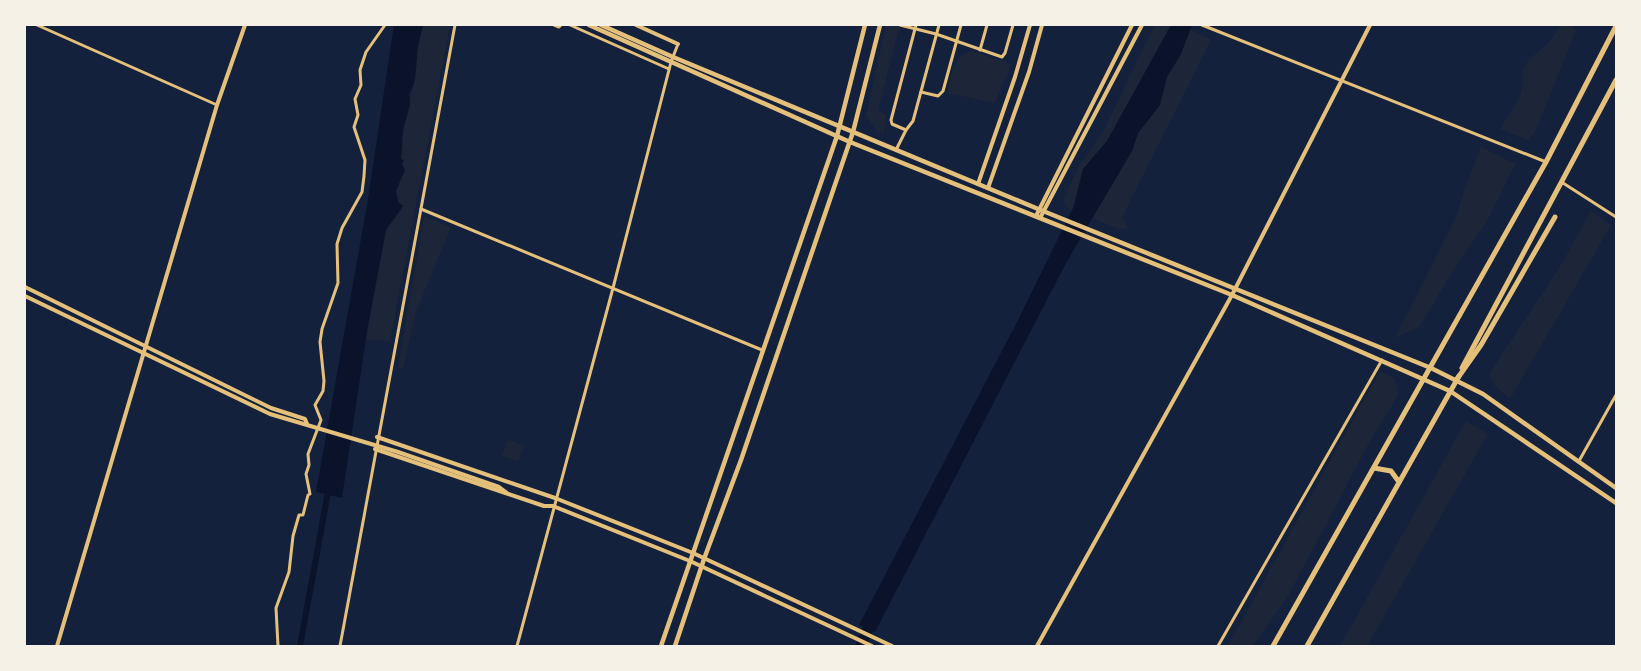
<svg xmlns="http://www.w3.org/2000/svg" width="1641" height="671" viewBox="0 0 1641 671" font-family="Cabin,sans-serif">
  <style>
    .green { fill: #1d2539 }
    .water { fill: #0b132b }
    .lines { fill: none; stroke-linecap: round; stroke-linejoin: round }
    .canal { stroke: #0b132b; stroke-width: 6 }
    .river { stroke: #0b132b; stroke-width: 11 }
    .minor { stroke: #e5c07b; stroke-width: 3 }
    .tertiary { stroke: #e5c07b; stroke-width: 4 }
    .secondary { stroke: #e5c07b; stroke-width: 4.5 }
    .primary { stroke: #e5c07b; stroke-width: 5 }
    .trunk { stroke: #e5c07b; stroke-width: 5 }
  </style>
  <rect width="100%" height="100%" fill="#14213d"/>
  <g class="green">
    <polygon points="423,25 450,25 390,341 366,340 386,230 402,209 396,191 404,170 401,159 403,130 415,80 418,46"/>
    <polygon points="886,25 900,25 878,110 886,115 884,134 878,132 866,116"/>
    <polygon points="1156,25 1171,25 1107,141 1083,169 1072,211 1066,206 1064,197 1080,165 1103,132 1153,28"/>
    <path d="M1560 25H1572L1576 31 1536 130 1528 140 1500 129C1512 110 1527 94 1522 70 1533 50 1549 50 1560 25Z"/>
    <polygon points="1189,29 1211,40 1125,211 1123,217 1128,229 1117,228 1092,218 1132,151 1138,133 1160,105 1167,77 1181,54"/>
    <path d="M972 51 1011 64 995 103 947 93C951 78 953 55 972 51Z"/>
    <polygon points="1481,147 1515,164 1486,223 1459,261 1419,327 1395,338 1457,215 1464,191"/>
    <polygon points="1591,211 1611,225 1510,399 1495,386 1489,374 1557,272"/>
    <polygon points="424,217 451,227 415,314 403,369 398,368"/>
    <polygon points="1380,371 1395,379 1399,394 1370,441 1288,596 1253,646 1228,646"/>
    <polygon points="1466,421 1488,434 1367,646 1340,646"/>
    <polygon points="510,440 524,446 518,461 502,456 506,443"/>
  </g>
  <g class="water">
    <polygon points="394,25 423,25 418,46 415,80 409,95 410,105 403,130 401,159 404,160 402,164 405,170 396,191 398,202 403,206 386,230 368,325 342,498 316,492 368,199"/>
    <polygon points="1171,25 1192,25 1181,54 1167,77 1160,105 1138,133 1132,151 1066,263 875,632 859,625 1018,320 1074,206 1083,169 1107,141"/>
  </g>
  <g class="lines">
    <polyline class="canal" points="300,646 329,487"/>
    <polyline class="river" points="861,646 873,615"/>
    <g class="minor">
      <polyline points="37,25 217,105"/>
      <polyline points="554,25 559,27 561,25"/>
      <polyline points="570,25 669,69"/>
      <polyline points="900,25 936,34 1002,57 1005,53 1013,25"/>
      <polyline points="1202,25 1546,162"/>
      <polyline points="980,50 987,25"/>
      <polyline points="921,92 938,96 943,91 961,25"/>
      <polyline points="906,130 892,124 891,120 916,25"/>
      <polyline points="896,150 906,130 913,121 939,25"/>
      <polyline points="1563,183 1616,217"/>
      <polyline points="421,209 762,350"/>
      <polyline points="1579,461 1616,395"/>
      <polyline points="278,646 276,608 289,572 293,536 299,515 303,515 308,495 310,494 306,474 309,465 308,454 321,420 315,405 323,391 324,381 320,342 322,329 338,283 337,244 342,228 362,192 364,176 365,160 354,127 358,115 355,99 361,85 360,70 366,52 385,25"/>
      <polyline points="340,646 455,25"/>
      <polyline points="517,646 613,288 671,62 678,44"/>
      <polyline points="1218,646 1382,360"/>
    </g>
    <g class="tertiary">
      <polyline points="636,25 678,44"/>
      <polyline points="978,184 1015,77 1030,25"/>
      <polyline points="988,188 1029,72 1042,25"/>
      <polyline points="1036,216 1132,25"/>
      <polyline points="1040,218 1142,25"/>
      <polyline points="25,287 271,408 305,419 307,424"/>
      <polyline points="25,296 270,414 398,452 499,487 507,493"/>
      <polyline points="377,437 555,498 693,553 892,646"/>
      <polyline points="375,449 544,506 553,506 690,561 872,646"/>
      <polyline points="57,646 217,105 245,25"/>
      <polyline points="1037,646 1232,295 1370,25"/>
    </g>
    <g class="secondary">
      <polyline points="589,25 850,142 1232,295 1450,391 1616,503"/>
      <polyline points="601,25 673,57 1043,211 1431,368 1483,394 1616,488"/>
      <polyline points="661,646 837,136 865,25"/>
      <polyline points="675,646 704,559 741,460 853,132 880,25"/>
    </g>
    <g class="primary">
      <polyline points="1462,368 1616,80"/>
      <polyline points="1374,468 1391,471 1399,482"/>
      <polyline points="1273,646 1546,162 1616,26"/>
      <polyline points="1307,646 1459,376"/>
    </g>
    <polyline class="trunk" points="1457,379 1481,345 1555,217"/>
  </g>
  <rect width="1641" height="671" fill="none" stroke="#f6f1e7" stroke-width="52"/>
</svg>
